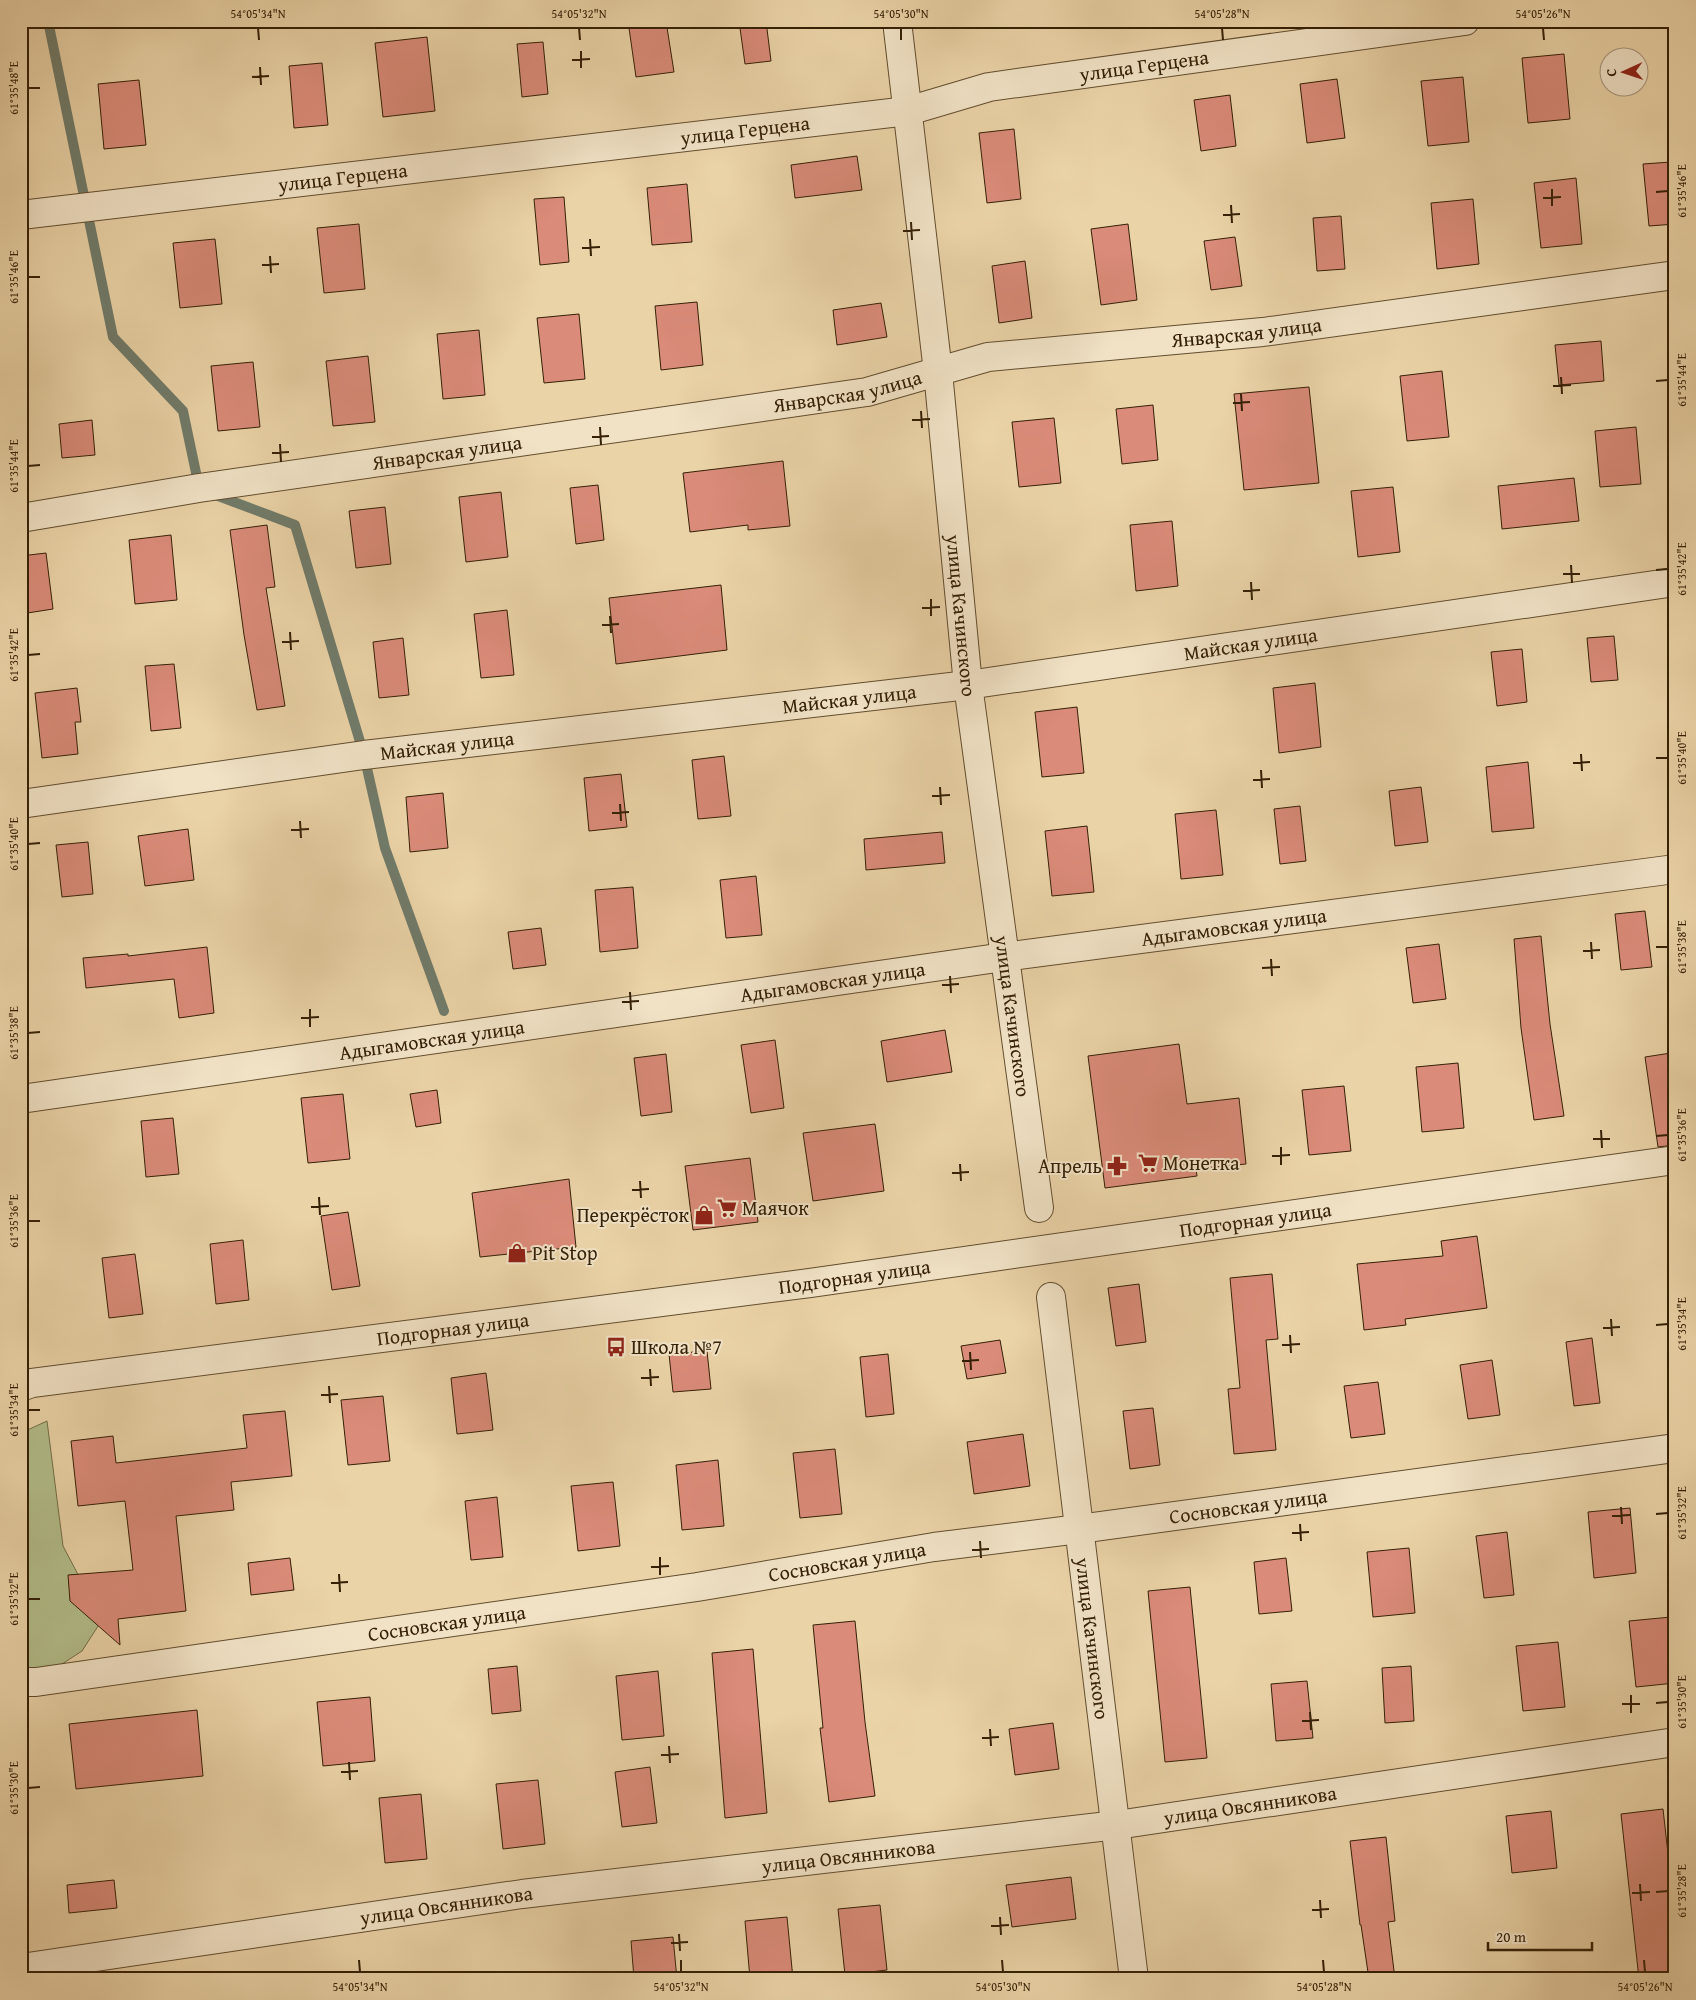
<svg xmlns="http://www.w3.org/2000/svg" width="1696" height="2000" viewBox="0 0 1696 2000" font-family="'Gentium Book Plus',serif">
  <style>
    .green { fill: #b2bd8a; stroke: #746e48 }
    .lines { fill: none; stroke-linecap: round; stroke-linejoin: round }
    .stream { stroke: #707b6a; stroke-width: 10 }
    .building { fill: #da8b79; stroke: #352006 }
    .minor-casing { stroke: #624d2e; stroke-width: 30 }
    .tertiary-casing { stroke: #624d2e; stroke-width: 30 }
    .minor { stroke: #f1e2c6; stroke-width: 28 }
    .tertiary { stroke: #f1e2c6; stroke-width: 28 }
    .ticks { fill: none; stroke: #352006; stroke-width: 2 }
    .labels { text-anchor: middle; stroke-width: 4; stroke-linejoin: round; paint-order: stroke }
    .street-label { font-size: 20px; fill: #352006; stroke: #f1e2c6 }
    .poi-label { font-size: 20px; fill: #352006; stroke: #f1e2c6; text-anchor: start }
    .neatline { fill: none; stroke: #352006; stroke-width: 2 }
    .ticks-label { font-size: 12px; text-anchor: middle; fill: #352006 }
  </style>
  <rect width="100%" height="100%" fill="#ead3a7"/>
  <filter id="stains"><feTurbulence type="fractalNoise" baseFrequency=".004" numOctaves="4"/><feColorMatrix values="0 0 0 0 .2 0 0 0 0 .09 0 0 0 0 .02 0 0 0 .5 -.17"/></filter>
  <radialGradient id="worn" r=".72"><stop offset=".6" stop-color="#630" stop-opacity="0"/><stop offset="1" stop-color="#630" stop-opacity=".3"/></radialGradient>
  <polygon class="green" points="47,1421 63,1546 102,1620 82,1651 56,1668 21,1672 21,1433"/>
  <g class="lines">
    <g class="stream">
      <polyline points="48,21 113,337 183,411 199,487"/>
      <polyline points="213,494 295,525 364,755 385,848 444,1011"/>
    </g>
  </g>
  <g class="building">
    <polygon points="628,21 666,21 674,72 636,77"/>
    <polygon points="739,21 766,21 771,61 745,64"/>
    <polygon points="427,37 435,111 383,117 375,43"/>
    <polygon points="543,42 548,94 522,97 517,44"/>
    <polygon points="1564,54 1570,119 1528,123 1522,58"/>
    <polygon points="322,63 328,125 294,128 289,66"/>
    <polygon points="1463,77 1469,142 1428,146 1421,81"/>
    <polygon points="1337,79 1345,138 1307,143 1300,84"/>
    <polygon points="139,80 146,145 104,149 98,84"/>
    <polygon points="1230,95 1236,146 1201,151 1194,100"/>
    <polygon points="1014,129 1021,199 987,203 979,133"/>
    <polygon points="857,156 862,190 795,198 791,165"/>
    <polygon points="1671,162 1675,224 1649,226 1643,164"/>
    <polygon points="1576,178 1582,244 1541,248 1534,183"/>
    <polygon points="687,184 692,242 652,245 647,188"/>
    <polygon points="564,197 569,262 540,265 534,199"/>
    <polygon points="1473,199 1479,264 1437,269 1431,203"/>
    <polygon points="1341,216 1345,269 1317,271 1313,218"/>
    <polygon points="359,224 365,289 324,293 317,228"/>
    <polygon points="1128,224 1137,300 1101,305 1091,229"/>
    <polygon points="1235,237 1242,286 1211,290 1204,241"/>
    <polygon points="215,239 222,304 180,308 173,243"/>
    <polygon points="1025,261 1032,318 999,323 992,266"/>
    <polygon points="697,302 703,365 661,370 655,306"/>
    <polygon points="881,303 887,337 837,345 833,310"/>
    <polygon points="579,314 585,379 544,383 537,318"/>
    <polygon points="479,330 485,395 443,399 437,334"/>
    <polygon points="1601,341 1604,381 1559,385 1555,345"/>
    <polygon points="368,356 375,422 333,426 326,361"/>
    <polygon points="253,362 260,427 218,431 211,366"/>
    <polygon points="1442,371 1449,437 1407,441 1400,376"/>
    <polygon points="1309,387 1319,483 1244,490 1234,394"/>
    <polygon points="1153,405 1158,460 1122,464 1116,409"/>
    <polygon points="1054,418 1061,483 1019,487 1012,422"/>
    <polygon points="92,420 95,455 62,458 59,424"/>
    <polygon points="1636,427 1641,484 1600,487 1595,431"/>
    <polygon points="783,461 790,526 748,530 748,525 690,532 683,473"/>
    <polygon points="1574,478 1579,521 1502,529 1498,486"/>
    <polygon points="598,485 604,540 576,544 570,488"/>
    <polygon points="1393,487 1400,552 1358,557 1351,491"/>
    <polygon points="501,492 508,557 466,562 459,497"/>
    <polygon points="385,507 391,564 356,568 349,511"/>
    <polygon points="1172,521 1178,586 1136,591 1130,525"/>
    <polygon points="267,525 275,587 266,588 285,706 257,710 244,635 230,530"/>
    <polygon points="171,535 177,600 135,604 129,540"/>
    <polygon points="46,553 53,609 21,614 21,556"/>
    <polygon points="721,585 727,650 616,664 609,598"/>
    <polygon points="507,610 514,675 481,678 474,614"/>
    <polygon points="1614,636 1618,680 1591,682 1587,638"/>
    <polygon points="403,638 409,695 379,698 373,642"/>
    <polygon points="1522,649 1527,702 1497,706 1491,652"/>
    <polygon points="174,664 181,728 151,731 145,666"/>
    <polygon points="1315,683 1321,747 1279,753 1273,688"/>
    <polygon points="77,688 81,722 75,722 78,754 42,758 35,693"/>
    <polygon points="1077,707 1084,773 1042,777 1035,712"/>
    <polygon points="724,756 731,816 698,819 692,760"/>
    <polygon points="1528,762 1534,828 1492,832 1486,767"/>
    <polygon points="621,774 627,827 589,831 584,778"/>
    <polygon points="1421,787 1428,842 1395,846 1389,791"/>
    <polygon points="443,793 448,848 410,852 406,797"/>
    <polygon points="1300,806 1306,861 1280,864 1274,809"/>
    <polygon points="1216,810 1223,875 1181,879 1175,814"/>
    <polygon points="1087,826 1094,892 1052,896 1045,831"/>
    <polygon points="188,829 194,880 145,886 138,836"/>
    <polygon points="942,832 945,863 866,870 864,839"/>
    <polygon points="88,842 93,894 62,897 56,845"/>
    <polygon points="756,876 762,935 726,938 720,880"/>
    <polygon points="633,887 638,948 600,952 595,890"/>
    <polygon points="1645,911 1652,967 1621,970 1615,914"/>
    <polygon points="541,928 546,965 513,969 508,932"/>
    <polygon points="1541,936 1550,1024 1564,1116 1534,1120 1521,1028 1514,939"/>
    <polygon points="1439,944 1446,999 1413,1003 1406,948"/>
    <polygon points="207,947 214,1013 179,1018 174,979 86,988 83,958 128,954 128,956"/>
    <polygon points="945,1030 952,1072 887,1082 881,1041"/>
    <polygon points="775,1040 784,1108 751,1113 741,1045"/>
    <polygon points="1179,1044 1187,1104 1239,1098 1246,1164 1196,1169 1197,1176 1105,1188 1088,1056"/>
    <polygon points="1671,1053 1675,1077 1675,1145 1658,1147 1645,1057"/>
    <polygon points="666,1054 672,1112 641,1116 634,1058"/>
    <polygon points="1458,1063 1464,1128 1422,1132 1416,1067"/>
    <polygon points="1344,1086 1351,1151 1309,1155 1302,1090"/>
    <polygon points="437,1090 441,1123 416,1127 410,1094"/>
    <polygon points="343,1094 350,1159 308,1163 301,1098"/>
    <polygon points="173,1118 179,1174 146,1177 141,1121"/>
    <polygon points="875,1124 884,1191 813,1201 803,1133"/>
    <polygon points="750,1158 758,1222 693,1230 685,1166"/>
    <polygon points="569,1179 576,1247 480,1257 472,1193"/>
    <polygon points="348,1212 360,1286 332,1290 321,1216"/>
    <polygon points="1477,1236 1487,1308 1405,1319 1406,1325 1364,1330 1357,1264 1443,1256 1441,1241"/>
    <polygon points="243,1240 249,1300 216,1304 210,1244"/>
    <polygon points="135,1254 143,1314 109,1318 102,1258"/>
    <polygon points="1272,1274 1278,1339 1266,1340 1276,1450 1234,1454 1228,1389 1240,1388 1230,1278"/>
    <polygon points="1139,1284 1146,1342 1116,1346 1108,1288"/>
    <polygon points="1592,1338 1600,1403 1574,1406 1566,1342"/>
    <polygon points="1000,1340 1006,1373 967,1379 961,1346"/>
    <polygon points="707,1351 711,1389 673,1392 669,1354"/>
    <polygon points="888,1354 894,1414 866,1417 860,1357"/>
    <polygon points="1492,1360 1500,1415 1468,1419 1460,1365"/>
    <polygon points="486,1373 493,1430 457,1434 451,1378"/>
    <polygon points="1378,1382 1385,1434 1351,1438 1344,1386"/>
    <polygon points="383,1396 390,1461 348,1465 341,1400"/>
    <polygon points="1153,1408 1160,1465 1130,1469 1123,1411"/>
    <polygon points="285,1411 292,1476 231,1482 234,1510 176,1516 186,1611 118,1619 120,1645 70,1601 68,1575 133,1570 125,1501 78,1506 71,1441 113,1436 116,1463 247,1448 243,1415"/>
    <polygon points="1023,1434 1030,1486 974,1494 967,1442"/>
    <polygon points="835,1449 842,1514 800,1518 793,1453"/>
    <polygon points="718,1460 724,1526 682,1530 676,1465"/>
    <polygon points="613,1482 620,1546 578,1551 571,1486"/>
    <polygon points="497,1497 503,1557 471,1560 465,1501"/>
    <polygon points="1630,1508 1636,1573 1594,1578 1588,1512"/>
    <polygon points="1507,1532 1514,1595 1484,1598 1476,1536"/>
    <polygon points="1409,1548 1415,1613 1373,1617 1367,1552"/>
    <polygon points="290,1558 294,1590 251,1595 248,1563"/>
    <polygon points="1286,1558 1292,1611 1259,1614 1254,1562"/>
    <polygon points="1190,1587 1207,1758 1165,1762 1148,1591"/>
    <polygon points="1671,1617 1675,1683 1636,1687 1629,1621"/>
    <polygon points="855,1621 865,1722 875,1796 829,1802 820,1728 823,1728 813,1625"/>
    <polygon points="1558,1642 1565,1707 1523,1711 1516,1646"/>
    <polygon points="753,1649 767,1813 725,1818 712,1653"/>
    <polygon points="517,1666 521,1711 492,1714 488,1669"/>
    <polygon points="1411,1666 1414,1721 1385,1723 1382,1668"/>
    <polygon points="658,1671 664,1736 622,1740 616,1676"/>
    <polygon points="1307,1681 1313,1738 1276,1741 1271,1684"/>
    <polygon points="370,1697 375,1761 323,1766 317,1702"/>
    <polygon points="197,1710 203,1776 76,1789 69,1724"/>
    <polygon points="1053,1723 1059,1769 1015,1775 1009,1729"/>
    <polygon points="650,1767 657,1823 622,1827 615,1772"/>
    <polygon points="538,1780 545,1844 503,1849 496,1784"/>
    <polygon points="421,1794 427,1859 385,1863 379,1798"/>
    <polygon points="1663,1809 1675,1916 1675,1979 1639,1979 1621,1814"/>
    <polygon points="1551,1811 1557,1868 1512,1873 1506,1816"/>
    <polygon points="1386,1837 1395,1921 1388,1922 1395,1979 1369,1979 1361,1925 1360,1925 1350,1841"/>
    <polygon points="1071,1877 1076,1919 1012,1927 1006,1885"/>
    <polygon points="114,1880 117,1908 69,1913 67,1885"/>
    <polygon points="880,1905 887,1970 845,1975 838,1909"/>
    <polygon points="787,1917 793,1979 750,1979 745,1921"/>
    <polygon points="673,1937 677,1979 634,1979 631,1941"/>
  </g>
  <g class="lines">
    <defs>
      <g id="minor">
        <path id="s1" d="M897 21 938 372 968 685 1039 1208"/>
        <path id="s2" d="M21 215 908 111 989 87 1465 21"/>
        <path id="s3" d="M21 518 199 488 867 392 988 357 1263 332 1675 275"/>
        <path id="s4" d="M21 804 364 755 968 685 1675 582"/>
        <path id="s5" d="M21 1099 1004 957 1675 869"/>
        <path id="s6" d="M1051 1297 1134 1979"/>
        <path id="s7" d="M21 1682H36L697 1587 934 1547 1079 1529 1675 1448"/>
        <path id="s8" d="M21 1968 522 1894 1117 1825 1675 1742"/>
      </g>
      <g id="tertiary">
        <path id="s9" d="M21 1387 32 1383 810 1283 1675 1160"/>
      </g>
    </defs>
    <use href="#minor" class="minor-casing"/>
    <use href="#tertiary" class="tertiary-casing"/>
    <use href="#minor" class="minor"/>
    <use href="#tertiary" class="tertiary"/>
  </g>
  <path class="ticks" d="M258 28 259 40M579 28 580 40M901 28V40M1222 28 1223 40M1543 28 1544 40M581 51V68M572 60 590 59M260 67 261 85M252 77 269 76M28 88H40M1552 189V206M1656 192 1668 191M1543 198 1561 197M1231 205 1232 223M1223 215 1240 214M911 222 912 240M903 231 920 230M590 239 591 256M582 248 600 247M270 256 271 273M262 265 279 264M28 277H40M1561 377 1562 394M1656 381 1668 380M1553 386 1571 385M1241 394 1242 411M1233 403 1250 402M921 411 922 428M912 420 930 419M600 427 601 445M592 437 609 436M280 444 281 462M272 453 289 452M28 466 40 465M1571 565 1572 583M1656 570 1668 569M1563 574H1580M1251 582 1252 600M1243 591 1260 590M931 599V616M922 608 940 607M610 616 611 633M602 625 619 624M290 632 291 650M282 642 299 641M28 655 40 654M1581 754 1582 771M1656 758H1668M1573 763 1590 762M1261 770 1262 788M1253 780 1270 779M940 787 941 805M932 796 950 795M620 804 621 821M612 813 629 812M300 821 301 838M291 830 309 829M28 844 40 843M1591 942 1592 959M1656 947H1668M1583 951 1600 950M1271 959 1272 976M1262 968 1280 967M950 976 951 993M942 985 959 984M630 992 631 1010M622 1002 639 1001M310 1009V1027M301 1018 319 1017M28 1033 40 1032M1601 1130 1602 1148M1656 1136 1668 1135M1593 1139H1610M1281 1147V1165M1272 1156 1290 1155M960 1164 961 1181M952 1173 969 1172M640 1181 641 1198M632 1190 649 1189M319 1197 320 1215M311 1207 329 1206M28 1221H40M1611 1319 1612 1336M1656 1325 1668 1324M1603 1328 1620 1327M1290 1335 1291 1353M1282 1345 1300 1344M970 1352 971 1370M962 1361 979 1360M650 1369 651 1386M641 1378 659 1377M329 1386 330 1403M321 1395 338 1394M28 1410H40M1621 1507 1622 1524M1656 1514 1668 1513M1612 1516 1630 1515M1300 1524 1301 1541M1292 1533 1309 1532M980 1541 981 1558M972 1550 989 1549M660 1557V1575M651 1567 669 1566M339 1574 340 1592M331 1583 348 1582M28 1599H40M1631 1695V1713M1656 1703 1668 1702M1622 1704H1640M1310 1712 1311 1730M1302 1721 1319 1720M990 1729 991 1746M982 1738 999 1737M669 1746 670 1763M661 1755 679 1754M349 1762 350 1780M341 1772 358 1771M28 1788 40 1787M1640 1884 1641 1901M1656 1892 1668 1891M1632 1893 1650 1892M1320 1900 1321 1918M1312 1910 1329 1909M1000 1917 1001 1935M991 1926 1009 1925M679 1934 680 1951M671 1943 688 1942M359 1960 360 1972M681 1960V1972M1002 1960 1003 1972M1323 1960 1324 1972M1644 1960 1645 1972"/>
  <defs>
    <symbol id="supermarket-bare" viewBox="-9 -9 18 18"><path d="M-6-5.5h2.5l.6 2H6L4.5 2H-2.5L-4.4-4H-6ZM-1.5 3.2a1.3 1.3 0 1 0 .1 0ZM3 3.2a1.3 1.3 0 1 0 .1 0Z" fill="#8f2418" stroke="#f1e2c6" stroke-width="2.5" paint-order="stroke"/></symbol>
    <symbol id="pharmacy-bare" viewBox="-9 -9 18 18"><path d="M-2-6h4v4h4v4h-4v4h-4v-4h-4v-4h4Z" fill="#8f2418" stroke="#f1e2c6" stroke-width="2.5" paint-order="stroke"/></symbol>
    <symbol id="shop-bare" viewBox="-9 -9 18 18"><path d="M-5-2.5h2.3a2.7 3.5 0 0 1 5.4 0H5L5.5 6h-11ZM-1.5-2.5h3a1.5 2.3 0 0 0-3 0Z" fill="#8f2418" stroke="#f1e2c6" stroke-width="2.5" paint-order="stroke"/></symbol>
    <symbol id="bus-bare" viewBox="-9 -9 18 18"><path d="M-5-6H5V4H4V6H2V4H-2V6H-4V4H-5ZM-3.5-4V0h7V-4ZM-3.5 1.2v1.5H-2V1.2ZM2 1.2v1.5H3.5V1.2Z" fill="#8f2418" stroke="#f1e2c6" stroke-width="2.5" paint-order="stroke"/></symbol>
  </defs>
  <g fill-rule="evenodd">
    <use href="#supermarket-bare" x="1134" y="1149" width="28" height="28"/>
    <use href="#pharmacy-bare" x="1103" y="1152" width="28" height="28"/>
    <use href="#supermarket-bare" x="713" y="1194" width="28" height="28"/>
    <use href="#shop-bare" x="690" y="1201" width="28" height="28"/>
    <use href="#shop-bare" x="503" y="1239" width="28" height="28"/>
    <use href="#bus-bare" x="602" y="1333" width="28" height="28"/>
  </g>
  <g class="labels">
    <g class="street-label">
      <text dy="7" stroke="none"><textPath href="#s2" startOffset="1134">улица Герцена</textPath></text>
      <text dy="7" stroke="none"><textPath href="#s2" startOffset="729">улица Герцена</textPath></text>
      <text dy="7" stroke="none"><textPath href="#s2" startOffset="324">улица Герцена</textPath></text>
      <text dy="7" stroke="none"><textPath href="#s3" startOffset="1241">Январская улица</textPath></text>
      <text dy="7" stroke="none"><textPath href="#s3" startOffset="836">Январская улица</textPath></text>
      <text dy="7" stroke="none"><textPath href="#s3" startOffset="431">Январская улица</textPath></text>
      <text dy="7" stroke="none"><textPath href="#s1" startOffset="598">улица Качинского</textPath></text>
      <text dy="7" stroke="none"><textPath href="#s4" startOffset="1240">Майская улица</textPath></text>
      <text dy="7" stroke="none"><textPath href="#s4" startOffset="835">Майская улица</textPath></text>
      <text dy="7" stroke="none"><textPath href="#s4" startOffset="430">Майская улица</textPath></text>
      <text dy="7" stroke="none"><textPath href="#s5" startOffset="1225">Адыгамовская улица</textPath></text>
      <text dy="7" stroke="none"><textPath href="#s5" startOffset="820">Адыгамовская улица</textPath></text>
      <text dy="7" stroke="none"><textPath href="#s1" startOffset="1002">улица Качинского</textPath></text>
      <text dy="7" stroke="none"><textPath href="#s5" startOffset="415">Адыгамовская улица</textPath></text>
      <text dy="7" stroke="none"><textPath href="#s9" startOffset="1246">Подгорная улица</textPath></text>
      <text dy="7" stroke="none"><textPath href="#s9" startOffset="841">Подгорная улица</textPath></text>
      <text dy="7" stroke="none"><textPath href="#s9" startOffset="436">Подгорная улица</textPath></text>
      <text dy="7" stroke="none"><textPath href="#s7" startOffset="1240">Сосновская улица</textPath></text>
      <text dy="7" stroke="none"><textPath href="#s7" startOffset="835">Сосновская улица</textPath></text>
      <text dy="7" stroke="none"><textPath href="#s7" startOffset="430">Сосновская улица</textPath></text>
      <text dy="7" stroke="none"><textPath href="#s6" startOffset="344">улица Качинского</textPath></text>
      <text dy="7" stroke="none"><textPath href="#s8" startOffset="1240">улица Овсянникова</textPath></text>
      <text dy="7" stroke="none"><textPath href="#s8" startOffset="835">улица Овсянникова</textPath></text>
      <text dy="7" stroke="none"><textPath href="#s8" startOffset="430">улица Овсянникова</textPath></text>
    </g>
    <g class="poi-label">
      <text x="1163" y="1170">Монетка</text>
      <text x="1102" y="1173" text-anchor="end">Апрель</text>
      <text x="742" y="1215">Маячок</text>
      <text x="689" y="1222" text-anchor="end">Перекрёсток</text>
      <text x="532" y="1260">Pit Stop</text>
      <text x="631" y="1354">Школа №7</text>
    </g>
  </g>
  <rect width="1696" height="2000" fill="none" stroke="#ead3a7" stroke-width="55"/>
  <g transform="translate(1624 72) rotate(267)"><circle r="24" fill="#f1e2c6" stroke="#a69479"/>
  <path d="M0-4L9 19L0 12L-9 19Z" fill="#8f2418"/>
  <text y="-8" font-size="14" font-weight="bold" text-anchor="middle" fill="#352006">С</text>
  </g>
  <path d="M1488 1942v8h104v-8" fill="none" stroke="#352006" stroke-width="2.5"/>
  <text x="1496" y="1942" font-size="15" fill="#352006" stroke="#f1e2c6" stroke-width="4" paint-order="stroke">20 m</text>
  <rect x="28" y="28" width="1640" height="1944" class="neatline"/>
  <g class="ticks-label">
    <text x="258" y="18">54°05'34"N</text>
    <text x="579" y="18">54°05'32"N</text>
    <text x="901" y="18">54°05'30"N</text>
    <text x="1222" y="18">54°05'28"N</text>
    <text x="1543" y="18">54°05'26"N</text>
    <text transform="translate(14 88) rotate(-90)" y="4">61°35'48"E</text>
    <text transform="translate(1682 191) rotate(-90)" y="4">61°35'46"E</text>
    <text transform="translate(14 277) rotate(-90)" y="4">61°35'46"E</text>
    <text transform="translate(1682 380) rotate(-90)" y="4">61°35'44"E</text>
    <text transform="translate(14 466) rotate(-90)" y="4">61°35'44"E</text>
    <text transform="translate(1682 569) rotate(-90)" y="4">61°35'42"E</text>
    <text transform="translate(14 655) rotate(-90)" y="4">61°35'42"E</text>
    <text transform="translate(1682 758) rotate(-90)" y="4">61°35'40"E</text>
    <text transform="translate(14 844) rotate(-90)" y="4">61°35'40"E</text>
    <text transform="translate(1682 947) rotate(-90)" y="4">61°35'38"E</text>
    <text transform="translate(14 1033) rotate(-90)" y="4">61°35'38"E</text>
    <text transform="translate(1682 1135) rotate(-90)" y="4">61°35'36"E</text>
    <text transform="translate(14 1221) rotate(-90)" y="4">61°35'36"E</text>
    <text transform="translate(1682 1324) rotate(-90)" y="4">61°35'34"E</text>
    <text transform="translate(14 1410) rotate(-90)" y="4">61°35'34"E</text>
    <text transform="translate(1682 1513) rotate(-90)" y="4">61°35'32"E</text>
    <text transform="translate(14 1599) rotate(-90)" y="4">61°35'32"E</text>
    <text transform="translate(1682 1702) rotate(-90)" y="4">61°35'30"E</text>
    <text transform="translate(14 1788) rotate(-90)" y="4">61°35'30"E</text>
    <text transform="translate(1682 1891) rotate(-90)" y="4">61°35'28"E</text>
    <text x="360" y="1991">54°05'34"N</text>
    <text x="681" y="1991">54°05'32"N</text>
    <text x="1003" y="1991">54°05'30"N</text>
    <text x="1324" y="1991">54°05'28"N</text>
    <text x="1645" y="1991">54°05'26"N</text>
  </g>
  <rect width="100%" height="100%" filter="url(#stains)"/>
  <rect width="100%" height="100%" fill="url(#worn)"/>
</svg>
